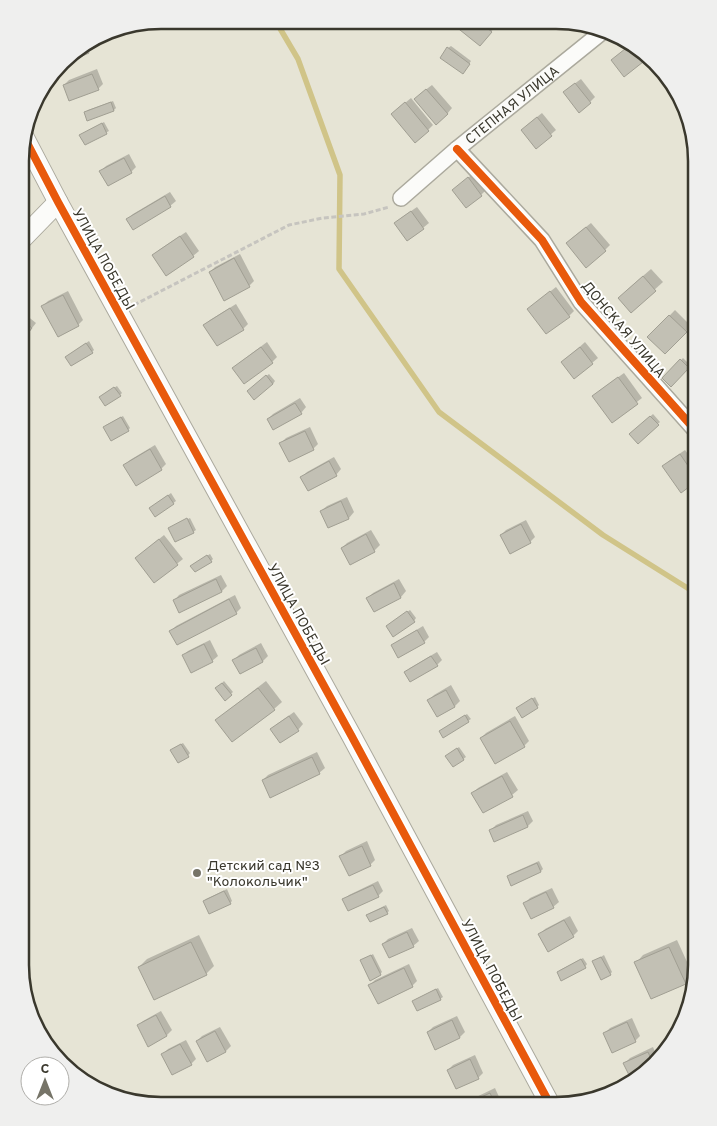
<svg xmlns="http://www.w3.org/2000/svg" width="717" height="1126" viewBox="0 0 717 1126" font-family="Overpass,sans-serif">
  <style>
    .shadow { fill: #0003 }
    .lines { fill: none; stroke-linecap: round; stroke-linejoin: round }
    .stream { stroke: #d0c488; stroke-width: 5.5 }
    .building { fill: #c2c0b4; stroke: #a19f93 }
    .minor-casing { stroke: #aba99d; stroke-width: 18 }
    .tertiary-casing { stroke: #aba99d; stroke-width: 21 }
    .path { stroke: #c6c4bf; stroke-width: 3; stroke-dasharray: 5 2.5; stroke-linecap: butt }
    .minor { stroke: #fbfbf9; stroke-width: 15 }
    .tertiary { stroke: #fbfbf9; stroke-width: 19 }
    .cycleway-casing { stroke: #fff; stroke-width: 11 }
    .cycleway { stroke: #e8590c; stroke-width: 8 }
    .poi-dot { fill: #767468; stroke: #fff; stroke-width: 2 }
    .labels { text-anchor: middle; stroke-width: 4; stroke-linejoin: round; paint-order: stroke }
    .street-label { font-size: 14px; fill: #3a382d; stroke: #fff }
    .poi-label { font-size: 14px; fill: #3a382d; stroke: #fff; text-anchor: start }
    .rim { fill: none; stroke: #3a382d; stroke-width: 2.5 }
  </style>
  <rect width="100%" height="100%" fill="#e6e4d5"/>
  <g class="shadow">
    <polygon points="461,21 490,21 496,26 484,40 457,26"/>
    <polygon points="91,41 94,47 89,52 61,65 68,55"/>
    <polygon points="631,44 642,49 647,56 624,75 612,60"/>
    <polygon points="451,46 471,61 465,70 448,48"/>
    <polygon points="97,69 103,84 98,89 64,85 69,80"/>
    <polygon points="581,79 595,97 590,102 570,87"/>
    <polygon points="432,85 452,108 447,114 420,94"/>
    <polygon points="411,98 433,125 428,130 398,109"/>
    <polygon points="113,101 116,108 114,110 85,113 88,110"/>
    <polygon points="542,113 556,130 536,147 527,125"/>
    <polygon points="104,122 109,131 85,144 81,135"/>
    <polygon points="129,154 136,167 131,172 101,171 106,166"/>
    <polygon points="474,173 486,190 481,195 459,185"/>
    <polygon points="170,192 176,201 170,206 133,228 128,219 133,214"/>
    <polygon points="417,207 429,223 408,240 401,218"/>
    <polygon points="591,223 610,245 605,250 572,238"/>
    <polygon points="186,232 199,251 193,256 167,274 154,255 159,250"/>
    <polygon points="240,254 254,281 249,286 210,272 215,267"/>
    <polygon points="651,269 663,282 631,311 627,290"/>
    <polygon points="556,287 574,311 569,316 534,304"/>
    <polygon points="68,291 83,320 78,325 43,306 48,301"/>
    <polygon points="236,304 248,324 243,329 205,325 210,320"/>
    <polygon points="675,310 691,326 665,353 649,337"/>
    <polygon points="21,311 36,323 21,342"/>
    <polygon points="89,341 94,350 92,352 66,357"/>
    <polygon points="267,342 277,357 272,362 244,382 239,363"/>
    <polygon points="585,342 598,358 575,377 563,362"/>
    <polygon points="683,358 690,365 671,385 664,378"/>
    <polygon points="624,373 642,398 612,421 599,391"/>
    <polygon points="269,374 275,381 273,384 251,388"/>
    <polygon points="117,386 122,393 120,395 103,395"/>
    <polygon points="300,398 306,407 301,413 268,419 273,414"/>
    <polygon points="653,414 660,422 638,442 631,434"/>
    <polygon points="123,416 130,428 128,430 106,425"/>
    <polygon points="310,427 318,444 313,449 281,443 286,438"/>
    <polygon points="155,445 166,464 161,469 125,465 130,460"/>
    <polygon points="685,450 697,466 697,480 664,466 669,461"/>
    <polygon points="334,457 341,469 336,475 302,477 307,472"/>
    <polygon points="171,493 176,501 156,516 153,506"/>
    <polygon points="347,497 354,512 349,518 329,527 321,511 327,506"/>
    <polygon points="190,518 196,530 193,532 170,528"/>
    <polygon points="526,520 535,537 530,542 501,535 506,530"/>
    <polygon points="371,530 380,545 374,551 350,563 342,548 347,543"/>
    <polygon points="164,535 183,559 154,582 136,558"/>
    <polygon points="210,554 213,559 211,561 194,564"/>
    <polygon points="221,575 227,586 222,591 180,611 174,601 179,595"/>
    <polygon points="399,579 406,591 401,597 374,610 368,598 373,593"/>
    <polygon points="235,595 241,608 236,613 171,631 176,626"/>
    <polygon points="410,610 416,618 414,621 390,624"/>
    <polygon points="423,626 429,637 424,642 392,646 398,641"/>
    <polygon points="210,640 218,656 212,661 191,672 183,656 188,651"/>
    <polygon points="261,643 268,656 263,661 241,673 234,660 239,655"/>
    <polygon points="437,652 442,660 437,665 405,673 410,668"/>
    <polygon points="224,681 233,692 225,699 216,689"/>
    <polygon points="266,681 282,702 274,709 217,720 225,713"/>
    <polygon points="451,685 460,701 455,706 438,715 429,700 434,695"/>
    <polygon points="535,697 539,705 537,707 520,706"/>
    <polygon points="294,712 303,724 298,730 272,729 277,724"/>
    <polygon points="467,714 471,719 468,721 440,731"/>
    <polygon points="515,716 529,741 524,746 481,738 486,733"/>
    <polygon points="183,743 190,753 188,756 174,748"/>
    <polygon points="459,747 466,757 453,766 449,754"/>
    <polygon points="317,752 325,768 319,773 263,780 268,775"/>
    <polygon points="507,772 518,790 512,795 483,811 473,793 478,788"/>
    <polygon points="528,811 533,821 528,826 491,830 496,825"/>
    <polygon points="367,841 375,860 370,865 341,856 346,851"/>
    <polygon points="539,861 543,869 541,871 511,884 508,876 510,874"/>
    <polygon points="378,881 383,891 378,896 344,900 349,895"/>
    <polygon points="552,888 559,902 553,907 525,903 530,898"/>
    <polygon points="227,889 232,901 230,903 204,901 206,899"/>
    <polygon points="386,905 389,911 387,913 368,915 370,913"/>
    <polygon points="570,916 578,931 573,936 540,934 545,929"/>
    <polygon points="412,928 419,941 413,946 390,957 383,944 388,939"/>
    <polygon points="199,935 214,966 206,974 139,967 147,959"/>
    <polygon points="677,940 693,975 685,983 636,963 643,955"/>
    <polygon points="373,954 382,972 380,974 361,961"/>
    <polygon points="604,955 612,972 610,974 596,960"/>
    <polygon points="583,958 587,964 585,967 560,970"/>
    <polygon points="409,964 417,981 412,986 370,985 375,980"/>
    <polygon points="438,988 443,997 440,999 414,1001 416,999"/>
    <polygon points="161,1011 172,1030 167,1035 138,1026 143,1021"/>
    <polygon points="457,1016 465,1032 460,1037 436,1048 428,1032 433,1027"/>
    <polygon points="632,1018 640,1036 635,1041 605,1033 610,1028"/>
    <polygon points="220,1027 231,1046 226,1051 208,1060 197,1041 202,1036"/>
    <polygon points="186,1040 196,1059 191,1064 163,1054 168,1049"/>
    <polygon points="653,1047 657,1057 638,1072 630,1076 625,1063 630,1058"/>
    <polygon points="475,1055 483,1073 478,1078 448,1070 453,1065"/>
    <polygon points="495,1088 503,1106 463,1106 468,1101"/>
    <polygon points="208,1098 211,1105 194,1105"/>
  </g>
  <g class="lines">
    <polyline class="stream" points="275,20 298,59 340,175 339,269 439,412 603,535 697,594"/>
  </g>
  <g class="building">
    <polygon points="459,21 479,21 492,32 480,46 455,26"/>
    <polygon points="85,44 89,53 60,66 68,55"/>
    <polygon points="630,45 643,62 624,77 611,60"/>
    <polygon points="447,47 470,64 463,74 440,58"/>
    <polygon points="92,74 99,90 69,101 63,85"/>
    <polygon points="575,83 591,103 579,113 563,92"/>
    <polygon points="426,89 448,114 436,125 414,99"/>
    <polygon points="111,102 114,111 87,121 84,112"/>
    <polygon points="405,102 429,131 415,143 391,114"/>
    <polygon points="537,117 552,136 536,149 521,130"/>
    <polygon points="102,123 107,134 85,145 79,135"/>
    <polygon points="124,158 132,173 108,186 99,171"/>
    <polygon points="468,177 482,196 466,208 452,190"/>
    <polygon points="165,196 171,207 133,230 126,219"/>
    <polygon points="411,211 424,229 407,241 394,223"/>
    <polygon points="586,227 606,251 586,268 566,243"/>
    <polygon points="180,236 194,257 166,276 152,255"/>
    <polygon points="234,258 250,287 224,301 209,272"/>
    <polygon points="643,276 656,291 631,313 618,298"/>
    <polygon points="550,291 570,317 546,334 527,309"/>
    <polygon points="63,295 79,326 58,337 41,306"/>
    <polygon points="230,308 244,330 217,346 203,325"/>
    <polygon points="669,315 687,332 665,354 647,337"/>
    <polygon points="21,320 32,328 21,342"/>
    <polygon points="86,343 93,353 71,366 65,357"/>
    <polygon points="261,347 273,363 244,384 232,368"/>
    <polygon points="580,347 593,364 574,379 561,362"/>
    <polygon points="680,359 689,368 671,387 662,378"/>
    <polygon points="266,375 273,384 254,400 247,391"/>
    <polygon points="618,377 638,404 612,423 592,396"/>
    <polygon points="114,387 121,396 105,406 99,397"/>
    <polygon points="295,403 302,414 273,430 267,419"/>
    <polygon points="650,416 659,425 638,444 629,434"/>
    <polygon points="121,417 129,431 111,441 103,427"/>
    <polygon points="305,431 314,450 289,462 279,443"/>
    <polygon points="150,449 162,470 136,486 123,465"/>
    <polygon points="680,454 697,479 697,481 681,493 662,466"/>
    <polygon points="329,461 337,476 308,491 300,477"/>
    <polygon points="168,495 174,504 155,517 149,508"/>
    <polygon points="341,501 349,519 328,528 320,511"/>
    <polygon points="187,518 194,533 175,542 168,528"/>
    <polygon points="521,524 531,543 510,554 500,535"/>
    <polygon points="366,534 375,552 350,565 341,548"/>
    <polygon points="159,539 178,565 154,583 135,558"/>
    <polygon points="207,555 212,562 195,572 190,566"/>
    <polygon points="216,579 222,592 179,613 173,600"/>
    <polygon points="394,583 401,598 374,612 366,598"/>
    <polygon points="229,599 237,614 177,645 169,631"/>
    <polygon points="407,611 415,622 393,637 386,626"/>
    <polygon points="417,630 425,643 398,658 391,645"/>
    <polygon points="204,644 213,662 191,673 182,655"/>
    <polygon points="256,648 263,662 240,674 232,660"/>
    <polygon points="431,656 438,666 410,682 404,672"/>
    <polygon points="222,683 232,695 225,701 215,688"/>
    <polygon points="258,688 275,710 232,742 215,720"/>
    <polygon points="446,690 455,707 437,717 427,700"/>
    <polygon points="532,698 538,708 522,718 516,708"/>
    <polygon points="465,715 469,722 443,738 439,731"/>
    <polygon points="289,716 299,731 280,743 270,729"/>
    <polygon points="510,721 525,747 495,764 480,738"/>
    <polygon points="181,744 189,757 178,763 170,750"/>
    <polygon points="457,748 464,760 453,767 445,756"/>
    <polygon points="312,757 320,774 270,798 262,780"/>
    <polygon points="502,776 513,797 483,813 471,793"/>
    <polygon points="523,815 528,827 494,842 489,830"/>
    <polygon points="362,846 371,866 349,876 339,856"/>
    <polygon points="537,863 541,872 511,886 507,876"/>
    <polygon points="373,885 379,897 348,911 342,899"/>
    <polygon points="224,891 231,904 209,914 203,901"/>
    <polygon points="546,892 554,908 531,919 523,903"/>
    <polygon points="384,907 388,914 370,922 366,915"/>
    <polygon points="564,920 574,937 548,952 538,934"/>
    <polygon points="407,932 414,947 389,958 382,944"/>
    <polygon points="191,942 207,975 154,1000 138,967"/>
    <polygon points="669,947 686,984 651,999 634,962"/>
    <polygon points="371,955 381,975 370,981 360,960"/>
    <polygon points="601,957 611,975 601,980 592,961"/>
    <polygon points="581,959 586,968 561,981 557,972"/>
    <polygon points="404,968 413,987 378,1004 368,985"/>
    <polygon points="436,989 441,1000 417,1011 412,1001"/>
    <polygon points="156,1015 167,1036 148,1047 137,1025"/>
    <polygon points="452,1020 460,1038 435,1050 427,1032"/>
    <polygon points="627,1022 636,1042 612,1053 603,1033"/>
    <polygon points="215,1031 226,1052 207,1062 196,1041"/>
    <polygon points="180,1044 192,1065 172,1075 161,1054"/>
    <polygon points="648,1052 652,1061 635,1075 630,1077 623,1063"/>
    <polygon points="470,1059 479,1079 456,1089 447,1070"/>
    <polygon points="490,1093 496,1106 462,1106"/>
  </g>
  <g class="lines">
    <defs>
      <g id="minor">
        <polyline points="457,149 542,240 581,302 697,432"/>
        <path id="s1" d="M401 198 457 149 602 32"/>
      </g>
      <g id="tertiary">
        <polyline points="23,135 58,202 351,735 551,1106"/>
        <polyline points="21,240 58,202"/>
      </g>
    </defs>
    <use href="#minor" class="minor-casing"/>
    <use href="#tertiary" class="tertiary-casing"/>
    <polyline class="path" points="134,305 289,225 323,218 364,214 389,207"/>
    <use href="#minor" class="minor"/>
    <use href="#tertiary" class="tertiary"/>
    <defs>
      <g id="cycleway">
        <polyline points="23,135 58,202 351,735 551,1106"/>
        <polyline points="457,149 542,240 581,302 697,432"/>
      </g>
    </defs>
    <use href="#cycleway" class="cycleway-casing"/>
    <use href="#cycleway" class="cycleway"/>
  </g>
  <circle class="poi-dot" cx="197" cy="873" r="5"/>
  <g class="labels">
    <g class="street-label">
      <text dy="5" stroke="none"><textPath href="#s1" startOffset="145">СТЕПНАЯ УЛИЦА</textPath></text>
      <text transform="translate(104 259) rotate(61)" y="5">УЛИЦА ПОБЕДЫ</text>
      <text transform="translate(624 329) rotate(50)" y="5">ДОНСКАЯ УЛИЦА</text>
      <text transform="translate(299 614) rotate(61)" y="5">УЛИЦА ПОБЕДЫ</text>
      <text transform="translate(492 970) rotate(62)" y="5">УЛИЦА ПОБЕДЫ</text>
    </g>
    <g class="poi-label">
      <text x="207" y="870">Детский сад №3<tspan x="207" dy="16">"Колокольчик"</tspan></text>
    </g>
  </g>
  <path d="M0 0H717V1126H0ZM161 29H556A132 132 0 0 1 688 161V965A132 132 0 0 1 556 1097H161A132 132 0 0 1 29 965V161A132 132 0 0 1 161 29Z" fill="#efefee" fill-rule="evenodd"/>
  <path class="rim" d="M161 29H556A132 132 0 0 1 688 161V965A132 132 0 0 1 556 1097H161A132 132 0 0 1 29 965V161A132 132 0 0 1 161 29Z"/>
  <g transform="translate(45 1081)"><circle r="24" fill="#ffffff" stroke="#b0afab"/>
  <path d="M0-4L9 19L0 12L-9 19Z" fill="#767468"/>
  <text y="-8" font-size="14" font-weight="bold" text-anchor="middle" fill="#3a382d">С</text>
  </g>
</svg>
